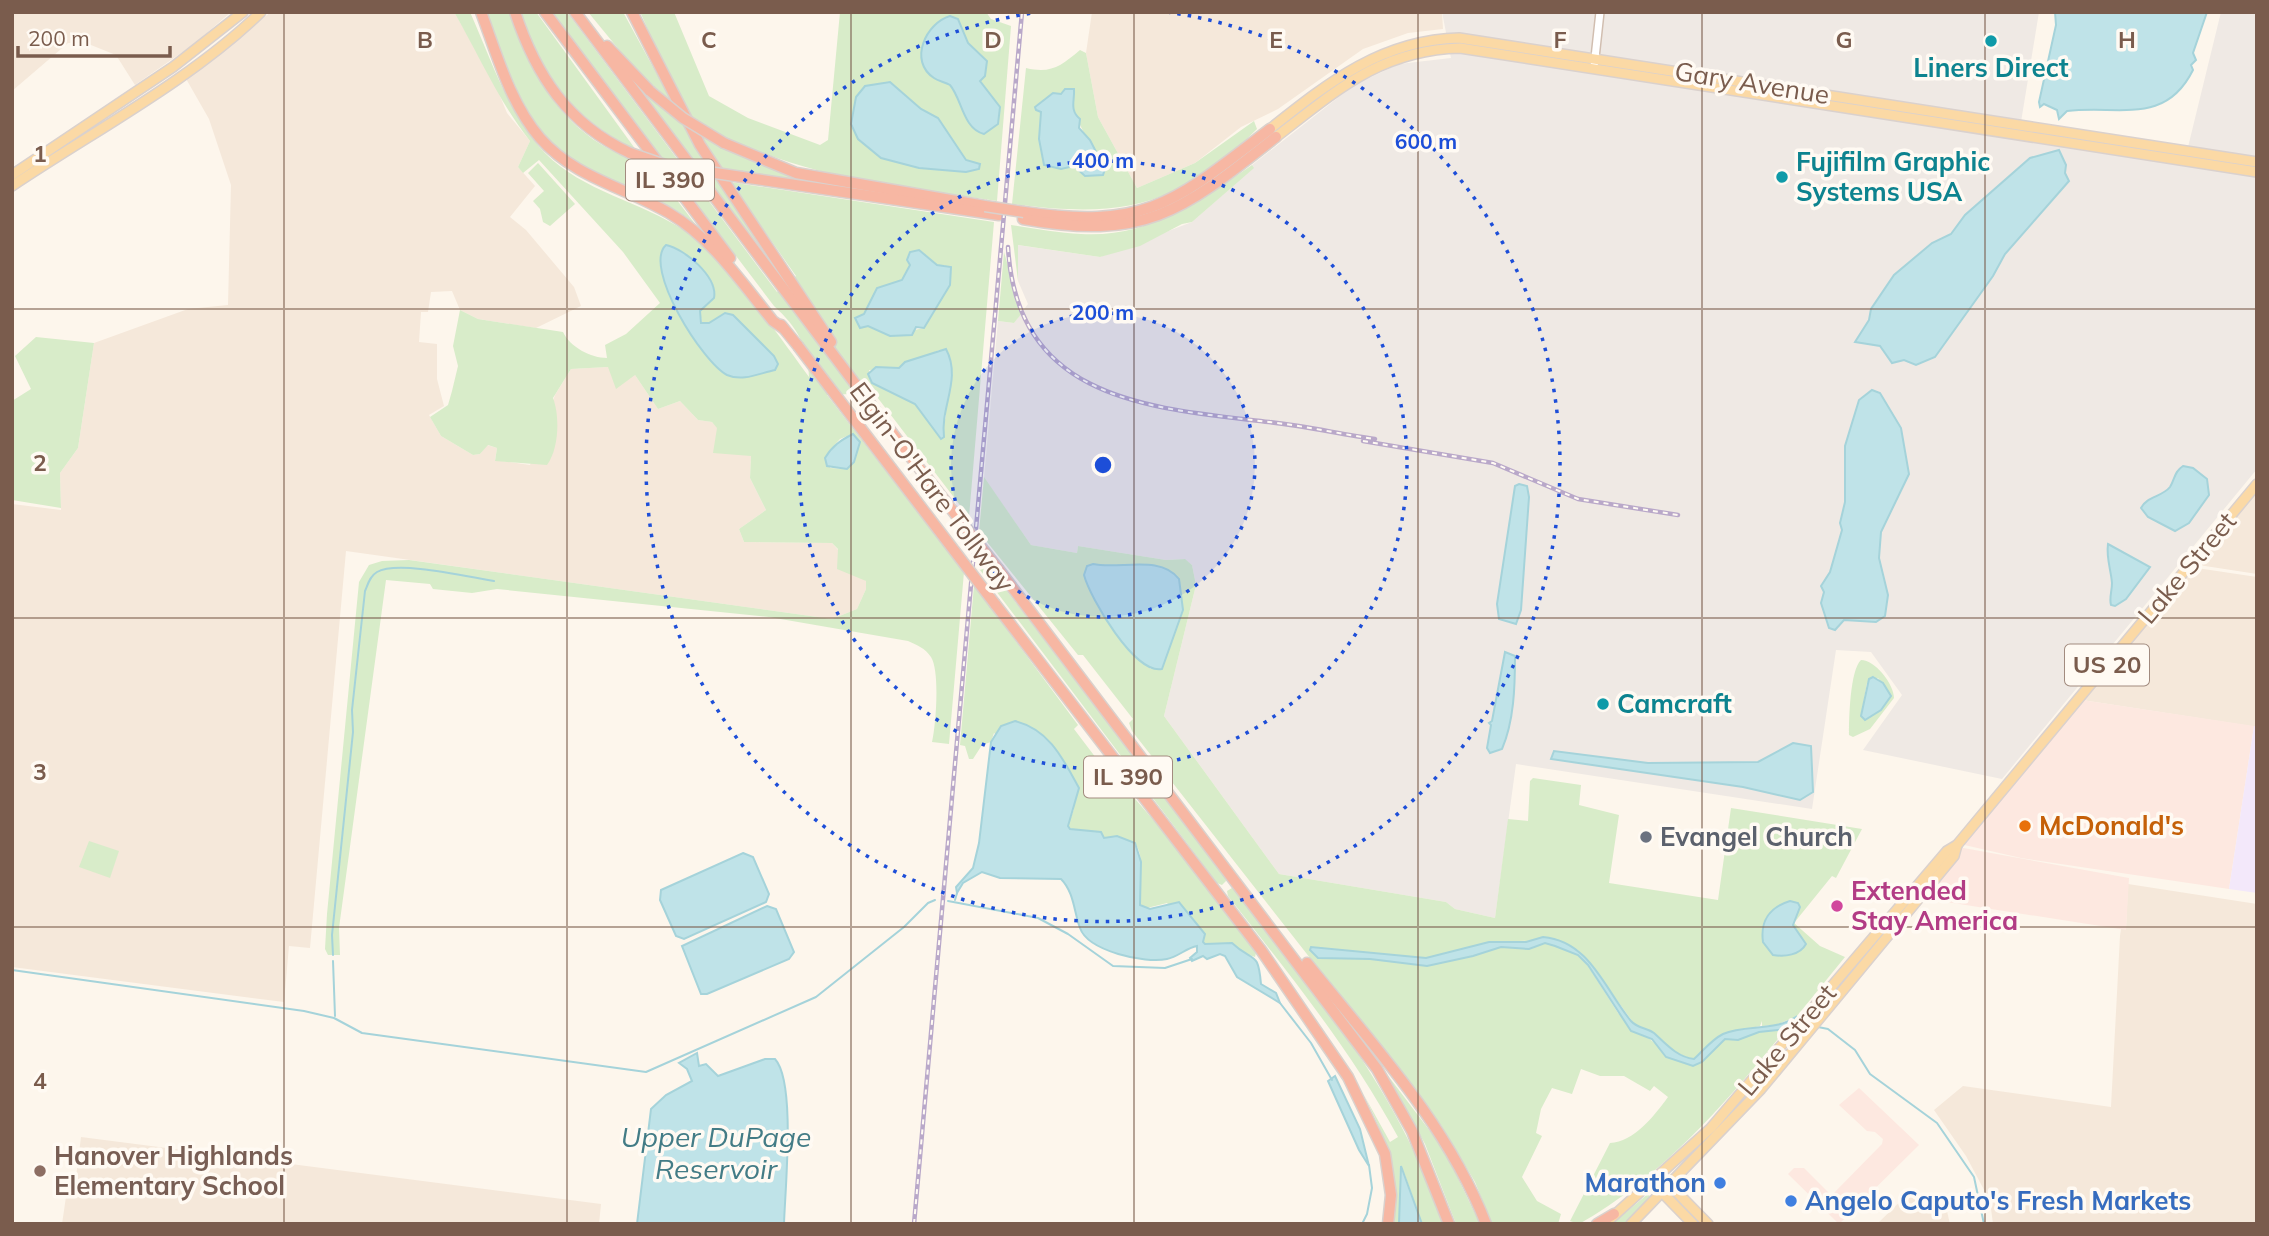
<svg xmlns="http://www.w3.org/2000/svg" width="2269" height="1236" viewBox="0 0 2269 1236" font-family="Mulish,sans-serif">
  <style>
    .residential { fill: #f5e8da }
    .commercial { fill: #fde8e0 }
    .industrial { fill: #efe9e4 }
    .education { fill: #f3e8fa }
    .green { fill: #d8ecc9; fill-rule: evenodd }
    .water { fill: #bfe3e8; stroke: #a5d3da; stroke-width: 2 }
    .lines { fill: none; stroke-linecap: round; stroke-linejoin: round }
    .stream { stroke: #a5d3da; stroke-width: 2 }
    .minor-casing { stroke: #d1beb0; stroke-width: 10 }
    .major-casing { stroke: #dad1cd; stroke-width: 12 }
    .highway-casing { stroke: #dad1cd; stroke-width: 13 }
    .minor { stroke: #fff; stroke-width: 7 }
    .major { stroke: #fbd9a5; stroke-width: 9 }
    .highway { stroke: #f7b7a3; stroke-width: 10 }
    .rail-casing { stroke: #b9a8c9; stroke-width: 4.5 }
    .rail { stroke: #fffaf3; stroke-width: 2; stroke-dasharray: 5; stroke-linecap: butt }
    .highway-bridge-casing { stroke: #dad1cd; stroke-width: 13; stroke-linecap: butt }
    .highway-bridge { stroke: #f7b7a3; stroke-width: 10 }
    .grid { fill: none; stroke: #7a5c4d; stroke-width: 2; stroke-opacity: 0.55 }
    .ring { fill: none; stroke: #1d4ed8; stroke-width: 3.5; stroke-dasharray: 3.5 7 }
    .culture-dot { fill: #0f9aa8; stroke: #fffaf3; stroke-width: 2.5 }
    .food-dot { fill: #e8710a; stroke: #fffaf3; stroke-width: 2.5 }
    .worship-dot { fill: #6b7280; stroke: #fffaf3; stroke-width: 2.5 }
    .hotel-dot { fill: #d1479c; stroke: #fffaf3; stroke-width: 2.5 }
    .education-dot { fill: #8d6e63; stroke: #fffaf3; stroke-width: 2.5 }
    .shop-dot { fill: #3f7fe0; stroke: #fffaf3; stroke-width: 2.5 }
    .labels { text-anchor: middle; stroke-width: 7; stroke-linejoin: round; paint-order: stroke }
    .shield { fill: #fffaf3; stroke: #a28b7f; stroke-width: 2 }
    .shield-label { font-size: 24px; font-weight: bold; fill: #7a5c4d }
    .culture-label { font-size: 26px; font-weight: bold; fill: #0d838f; stroke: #fffaf3; text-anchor: start }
    .street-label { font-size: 26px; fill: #7a5c4d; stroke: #fffaf3 }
    .food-label { font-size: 26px; font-weight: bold; fill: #c56008; stroke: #fffaf3; text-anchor: start }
    .worship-label { font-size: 26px; font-weight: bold; fill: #5b616d; stroke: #fffaf3; text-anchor: start }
    .hotel-label { font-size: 26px; font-weight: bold; fill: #b23c85; stroke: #fffaf3; text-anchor: start }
    .education-label { font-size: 26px; font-weight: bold; fill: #785e54; stroke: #fffaf3; text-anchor: start }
    .shop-label { font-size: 26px; font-weight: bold; fill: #366cbe; stroke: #fffaf3; text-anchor: end }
    .water-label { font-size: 28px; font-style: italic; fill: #437c86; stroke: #fffaf3 }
    .grid-label { font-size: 23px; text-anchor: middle; font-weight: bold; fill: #7a5c4d; stroke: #fffaf3; stroke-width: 7; stroke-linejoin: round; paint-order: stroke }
    .centre { fill: #1d4ed8; stroke: #fffaf3; stroke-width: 3.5 }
    .ring-label { font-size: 21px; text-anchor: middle; font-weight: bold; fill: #1d4ed8; stroke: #fffaf3; stroke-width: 7; stroke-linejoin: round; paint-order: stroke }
  </style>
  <rect width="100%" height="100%" fill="#fdf6ec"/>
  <g class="residential">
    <polygon points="12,12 231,12 194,44 135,85 116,55 86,43 68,43 12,91"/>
    <polygon points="271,12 454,12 493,79 507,113 530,141 518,167 535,186 510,217 526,230 574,287 581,306 536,328 478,319 460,310 452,291 431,292 428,312 421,312 419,342 437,344 437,379 444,406 429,415 441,436 473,455 480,454 487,445 497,448 495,460 530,465 555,395 571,369 608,367 635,375 658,409 680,401 698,420 712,422 751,456 750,478 766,510 739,529 744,542 832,543 866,581 866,589 857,609 832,619 346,551 310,948 289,946 284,1002 12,967 12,504 61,510 60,473 78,448 94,343 188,309 228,305 231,185 209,119 185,77"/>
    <polygon points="1092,12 1442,12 1443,29 1408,33 1363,49 1278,109 1241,127 1195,163 1137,188 1098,117 1086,53"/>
    <polygon points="2257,489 2257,574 2192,564"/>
    <polygon points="2190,567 2257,577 2257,727 2082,700"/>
    <polygon points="2128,884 2257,904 2257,1224 1993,1224 1990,1201 1966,1156 1934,1110 1963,1086 2111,1107 2120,936 2121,929 2126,929"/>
    <polygon points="81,1137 601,1204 599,1224 62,1224 67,1190 76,1177"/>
    <polygon points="1909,1193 1919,1204 1932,1199 1946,1207 1950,1224 1877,1224"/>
  </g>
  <g class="commercial">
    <polygon points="2082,700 2254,726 2229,889 2021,858 1960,844"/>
    <polygon points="1958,847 2129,878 2126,930 1921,898"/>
    <polygon points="1859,1088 1919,1145 1839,1224 1788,1174 1794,1168 1804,1168 1829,1193 1833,1194 1882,1144 1883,1139 1875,1132 1867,1131 1839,1105"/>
  </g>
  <polygon class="industrial" points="1442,12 2039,12 2021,122 2188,147 2221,12 2257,12 2257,469 2002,779 1863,750 1902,695 1871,652 1836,650 1812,809 1516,764 1495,918 1455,909 1446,902 1279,874 1164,716 1196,585 1192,565 1184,559 1166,560 1078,546 1077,553 1031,545 984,478 998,321 1014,323 1028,304 1018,281 1017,245 1100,257 1192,222 1253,168 1252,165 1354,85 1399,64 1451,58"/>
  <polygon class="education" points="2254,726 2257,727 2257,893 2229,889"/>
  <g class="green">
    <path d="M454 12H470C491 59 509 116 545 153 583 192 641 201 685 231 724 258 780 337 809 377 808 346 797 327 774 306L551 12H567L777 292 796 276 730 182 994 222 969 517 874 393 827 395 964 572 949 744 932 742C936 725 940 671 931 657 925 648 917 645 908 641L769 617 497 589 472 593 433 589 430 584 386 580 339 928 340 955H328L325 949 327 914 359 582 369 565 382 561 409 560 832 619 857 609 866 589V581L837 569 838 549 832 543 744 542 739 529 766 510 750 478 751 456 713 453 717 428 712 422 698 420 680 401 658 409 635 375 616 389 608 367 571 369 553 398C560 416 559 449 547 465L495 461 497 448 488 445 480 454 473 455 441 436 430 417 448 405 452 391 458 366 453 346 460 310 478 319 563 332C570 347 591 358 607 358L605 345 626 334 660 303 623 252 539 160 523 173 518 167 530 141C499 102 479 55 454 12ZM683 254 694 261 713 284 700 311 702 323H709L725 313 774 356 778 364 775 370 737 377 683 321 660 266ZM926 255 937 265H945L950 285 924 328 890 335 855 318 864 314 877 288 902 280 910 265ZM939 350 946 415 941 439 915 404 872 383 869 370 899 368 905 362 923 358ZM852 434 858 448 854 462 847 469 830 468 829 451 840 439Z"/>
    <path d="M487 12H509C528 65 553 115 602 145 616 154 638 158 649 168 667 184 682 208 697 226 669 200 627 188 593 172 529 144 509 72 487 12Z"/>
    <path d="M520 12H536L636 150C572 118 545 79 520 12Z"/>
    <polygon points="588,12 623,12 672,102 635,69"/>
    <path d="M640 12H674L709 96 748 118 820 145 828 140 840 12H986L991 19 1011 26 997 201C910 188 824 180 743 145 724 137 703 129 689 113 671 91 653 39 640 12Z"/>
    <path d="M1080 50 1086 53 1098 117 1137 188 1195 163 1254 121 1257 129C1176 209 1121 218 1012 204L1026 68C1051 74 1061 66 1080 50ZM1061 94 1071 101C1078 127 1091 142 1101 166L1081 171 1074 166 1044 165 1040 139 1041 112Z"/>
    <polygon points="634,82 684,124 763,250 762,250"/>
    <polygon points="699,134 754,162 836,187 722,170"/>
    <polygon points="538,163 575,204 550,226 543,222 540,209 533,201 544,191 528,173"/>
    <path d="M1252 165 1254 168 1192 222 1182 224 1140 246 1100 257 1018 245V281L1011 225C1034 228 1058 233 1081 234 1148 238 1199 202 1252 165Z"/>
    <polygon points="1004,252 1022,313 1014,323 998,321"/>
    <polygon points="36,337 94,343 78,448 60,473 61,508 12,500 12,401 31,389 15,356"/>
    <path d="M984 477 1031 545 1077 553 1078 546 1166 560 1185 559 1192 565 1196 585 1164 716 1279 874 1446 902 1455 909 1495 918 1508 819 1528 821 1530 781 1533 778 1581 785 1579 805 1619 815 1609 883 1718 900 1731 808 1862 829 1836 878 1832 876 1794 923 1820 946 1845 957 1797 1016 1776 1025 1762 1026V1021L1760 1026C1724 1035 1721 1033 1694 1060L1668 1049 1652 1031 1635 1025 1590 963 1578 950 1553 940 1489 942 1426 958 1320 948 1318 958 1370 959 1427 966 1473 956 1501 947 1529 949 1545 943 1566 949 1578 955 1588 966 1618 1013 1663 1050 1693 1066 1725 1039 1738 1040 1759 1032 1786 1029C1726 1103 1663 1176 1579 1224L1570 1221 1610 1143C1634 1142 1654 1116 1668 1097L1654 1086 1650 1091 1624 1076H1600L1581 1069 1572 1094 1552 1088 1541 1109 1536 1133 1542 1136 1522 1177 1537 1201 1561 1214 1558 1224H1492L1475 1182 1441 1125 1132 731 1129 723 1133 719 1083 655H1078L979 532ZM1093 564 1106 567 1154 566 1179 579 1183 610 1151 669C1131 653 1082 594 1085 569ZM1790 901 1798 903 1800 907 1792 925 1806 944 1800 951 1788 955 1763 929 1771 911Z"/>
    <path d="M978 553 1225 877 1226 881 1222 885 1217 883C1137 777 1057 671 977 566Z"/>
    <path d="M974 585 1078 725 1074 729 1118 787 1124 786 1167 836 1256 953 1255 957 1241 952 1232 943 1205 944 1167 903 1143 909C1130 893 1150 865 1135 843L1104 838 1092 831 1070 829 1068 826 1074 809 994 733 991 742 982 745 973 759H969L965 746 960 745Z"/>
    <path d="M1861 660C1875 660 1894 684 1894 698L1870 729 1853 737 1849 735C1849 719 1850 670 1861 660ZM1878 678 1891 696 1865 720 1861 715 1867 683Z"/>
    <polygon points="89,841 119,851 110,878 79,867"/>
    <path d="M1232 888C1248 896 1264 926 1275 941 1347 1034 1405 1111 1443 1224H1422L1405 1175 1400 1168 1399 1224H1394C1399 1171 1387 1142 1364 1095L1390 1142 1398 1137C1351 1050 1289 974 1228 896L1227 891Z"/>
    <polygon points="1386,1073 1445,1151 1480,1224 1456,1224 1425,1144"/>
    <polygon points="1649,1193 1650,1199 1625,1224 1612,1224"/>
  </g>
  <g class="water">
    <path d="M2055 12H2207L2193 53 2196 60 2191 65 2193 70C2165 126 2119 105 2067 111L2059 119 2057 110 2044 104 2040 107 2039 102 2056 25Z"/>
    <path d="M950 16 958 19 968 43 987 61 985 76 980 81 1000 107 998 124 984 134C963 129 962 99 950 85 945 82 938 81 934 78 908 61 926 23 950 16Z"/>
    <polygon points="890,82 921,109 938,118 966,160 980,164 979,169 966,172 919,168 881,158 858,139 851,124 856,97 865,86"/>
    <path d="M1065 89H1074C1075 100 1069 110 1080 119L1079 128 1090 140 1105 169 1103 175 1085 176 1074 166 1061 169 1044 165 1039 139 1041 112 1036 110 1035 107 1053 93 1061 94Z"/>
    <polygon points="2059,150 2066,165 2065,173 2069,181 2005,254 1993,276 1935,357 1916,365 1904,360 1892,363 1880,346 1855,342 1869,320 1871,309 1894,275 1932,243 1951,234 1965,215 2030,158"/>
    <path d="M666 245C685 249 718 277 714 298L700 311 701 323H709L725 313 733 315 774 356 778 364 775 370C760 373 743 382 727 375 703 363 642 267 666 245Z"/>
    <polygon points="919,250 937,265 951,267 950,285 924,328 916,327 912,335 890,336 868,326 860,328 855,318 864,314 877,288 902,280 910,265 907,260 910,252"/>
    <path d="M946 349C962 379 940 407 944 437L941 439 915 404 872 383 868 374 876 367 899 368 905 362Z"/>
    <polygon points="1872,390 1880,393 1901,428 1909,474 1881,532 1879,558 1888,595 1885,616 1876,622 1844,620 1835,630 1829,628 1821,603 1824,592 1821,586 1830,572 1842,530 1840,523 1845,502 1845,446 1859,400"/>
    <path d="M853 434 860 442 854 462 847 469 827 466 825 458C832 446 841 440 853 434Z"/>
    <path d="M2183 466 2193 468 2207 479 2209 495 2189 523 2175 531 2148 517 2141 508C2147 496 2162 497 2170 487 2175 479 2174 472 2183 466Z"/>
    <polygon points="1519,484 1527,486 1529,497 1521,610 1516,624 1499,619 1497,604 1515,486"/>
    <path d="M2108 544 2150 567 2126 599 2115 606 2111 605C2109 597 2112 592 2112 583 2111 570 2106 558 2108 544Z"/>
    <path d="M1093 564C1119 570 1160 554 1179 579L1183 610 1162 669C1135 675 1090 598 1084 575L1087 566Z"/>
    <path d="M1505 652 1515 656C1515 687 1514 721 1502 749L1490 753 1487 748 1491 725 1489 723 1492 721Z"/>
    <polygon points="1873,677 1883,683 1891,696 1881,710 1865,720 1861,716 1869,679"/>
    <path d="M1015 721C1050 730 1063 759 1079 788L1068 826 1070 829 1101 832 1104 838 1117 836 1135 843 1141 862 1140 905 1150 909 1179 902 1205 934 1203 942 1205 944 1232 943C1253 963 1258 949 1261 984L1276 993 1280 1003 1237 977 1225 956 1220 954 1207 959 1203 956 1192 961 1190 958 1197 952V946C1186 948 1178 957 1167 959 1145 964 1088 951 1080 928 1074 912 1074 892 1061 879L1000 878 982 872 963 883 957 893 956 887 973 868 979 843 991 742 1001 726Z"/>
    <polygon points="1793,743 1811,746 1813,792 1800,800 1743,787 1551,759 1554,751 1648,763 1758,762"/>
    <polygon points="743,853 753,857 769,894 766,902 684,939 676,936 660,900 661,890"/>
    <path d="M1790 901 1798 903 1800 907 1793 925 1806 944C1800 955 1785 957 1773 955L1763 942C1760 921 1770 907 1790 901Z"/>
    <polygon points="767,906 776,909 794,952 789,959 707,994 701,994 682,946"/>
    <path d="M1543 937C1590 941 1605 990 1631 1021 1638 1029 1646 1027 1654 1033 1666 1044 1677 1057 1694 1059 1703 1051 1711 1040 1723 1034 1746 1024 1776 1032 1797 1016L1786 1029 1759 1032 1738 1040 1725 1039 1702 1062 1693 1066 1666 1057 1652 1039 1631 1031 1588 965 1578 955 1555 946 1545 943 1529 949 1501 947 1473 956 1427 966 1370 959 1318 958 1310 950 1311 947 1426 958 1489 942H1526Z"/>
    <path d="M697 1053 699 1066 706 1064 718 1076 765 1059H775C796 1082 785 1189 784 1224H637L651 1109 666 1095 692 1081 687 1069 679 1063Z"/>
    <polygon points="1335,1076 1360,1129 1369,1166 1359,1150 1328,1081"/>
    <polygon points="1401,1166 1422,1224 1399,1224"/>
  </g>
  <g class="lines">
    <g class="stream">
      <polyline points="955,900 957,893"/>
      <polyline points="948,901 1038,918 1068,934 1113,966 1165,968 1192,959"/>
      <path d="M333 955 332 935 353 732 352 710 365 591C368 584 370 576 377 572 398 560 468 577 494 581"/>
      <polyline points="333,961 335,1016"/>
      <polyline points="12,970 304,1011 334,1018 362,1033 646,1072 816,997 904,927 928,903 935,900"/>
      <polyline points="1280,1003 1311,1043 1332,1080"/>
      <polyline points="1818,1027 1828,1029 1855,1050 1870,1074 1937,1123 1974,1177 1984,1224"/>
      <polyline points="1362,1224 1367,1214 1372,1188 1369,1165"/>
    </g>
    <defs>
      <polyline id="minor" points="1594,67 1600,12"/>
      <g id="major">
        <path d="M1270 129C1328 83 1381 40 1459 38L2257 162"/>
        <path d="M1276 137C1336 91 1380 50 1460 48L2257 172"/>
        <polyline points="12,175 173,67 243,12"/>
        <path d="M12 186C94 131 191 80 261 12"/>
        <polyline points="1660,1175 1708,1224"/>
        <polyline points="1652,1182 1693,1224"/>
        <polyline points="1609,1220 1711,1128 1947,851 1957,845 2257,484"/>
        <polyline points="1631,1224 1761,1089 1954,856 1957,845"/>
      </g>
      <g id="highway">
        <path d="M481 12C497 55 510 103 540 138 575 178 625 187 669 213 713 239 741 282 773 321L783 328"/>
        <path d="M515 12C536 76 568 124 630 153"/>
        <polyline points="545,12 730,258"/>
        <polyline points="575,12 902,446"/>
        <polyline points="632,12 700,145 831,342"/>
        <polyline points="607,46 650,91"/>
        <polyline points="724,143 796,173 985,206"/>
        <polyline points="742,177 999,215"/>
        <path d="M1024 212C1148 230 1176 201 1270 129"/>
        <path d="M1023 219C1147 241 1182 211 1276 137"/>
        <polyline points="781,325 798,346"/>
        <polyline points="999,570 1377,1069 1412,1131 1449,1224"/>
        <polyline points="995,604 1261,950 1348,1077 1385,1154 1391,1195 1388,1224"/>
        <path d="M1307 963C1373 1045 1447 1124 1486 1224"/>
        <polyline points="1597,1224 1614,1214"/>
      </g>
    </defs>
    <use href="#minor" class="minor-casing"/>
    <use href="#major" class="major-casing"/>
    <use href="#highway" class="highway-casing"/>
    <use href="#minor" class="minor"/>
    <use href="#major" class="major"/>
    <use href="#highway" class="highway"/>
    <defs>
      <g id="rail">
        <path d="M1008 247C1017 402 1151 408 1269 422 1305 426 1340 434 1375 439"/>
        <polyline points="1363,441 1493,463 1578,499 1678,515"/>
        <polyline points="914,1224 1022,12"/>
      </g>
    </defs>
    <use href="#rail" class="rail-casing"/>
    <use href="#rail" class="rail"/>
    <defs>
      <g id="highway-bridge">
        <polyline points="650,91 683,118 724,143"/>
        <polyline points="630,153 668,166 742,177"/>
        <polyline points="985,206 1024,212"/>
        <polyline points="798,346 995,604"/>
        <polyline points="902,446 999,570"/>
      </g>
    </defs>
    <use href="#highway-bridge" class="highway-bridge-casing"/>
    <use href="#highway-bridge" class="highway-bridge"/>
  </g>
  <path class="grid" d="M284 12V1224M567 12V1224M851 12V1224M1134 12V1224M1418 12V1224M1702 12V1224M1985 12V1224M12 309H2257M12 618H2257M12 927H2257"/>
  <circle cx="1103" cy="465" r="152" fill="#1d4ed8" fill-opacity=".12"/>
  <g class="ring">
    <circle cx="1103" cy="465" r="152"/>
    <circle cx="1103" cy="465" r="304"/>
    <path d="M1167 12A457 457 0 1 1 1039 12"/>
  </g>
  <g class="culture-dot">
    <circle cx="1991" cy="41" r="7"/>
    <circle cx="1782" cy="177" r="7"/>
    <circle cx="1603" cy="704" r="7"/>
  </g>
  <circle class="food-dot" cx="2025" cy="826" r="7"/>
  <circle class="worship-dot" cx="1646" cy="837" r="7"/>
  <circle class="hotel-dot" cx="1837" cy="906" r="7"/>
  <circle class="education-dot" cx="40" cy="1171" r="7"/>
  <g class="shop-dot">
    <circle cx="1720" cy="1183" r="7"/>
    <circle cx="1791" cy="1201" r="7"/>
  </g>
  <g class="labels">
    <g class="shield">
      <rect x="626" y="159.5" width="88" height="41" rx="5"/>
      <rect x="2065" y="644.5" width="84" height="41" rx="5"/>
      <rect x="1084" y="756.5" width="88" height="41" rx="5"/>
    </g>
    <g class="shield-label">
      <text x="670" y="188">IL 390</text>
      <text x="2107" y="673">US 20</text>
      <text x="1128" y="785">IL 390</text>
    </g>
    <g class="culture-label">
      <text x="1991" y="77" text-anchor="middle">Liners Direct</text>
      <text x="1796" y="171">Fujifilm Graphic<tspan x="1796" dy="30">Systems USA</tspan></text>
      <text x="1617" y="713">Camcraft</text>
    </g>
    <g class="street-label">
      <text transform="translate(1752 83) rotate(9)" y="9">Gary Avenue</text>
      <text transform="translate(932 487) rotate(53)" y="9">Elgin-O'Hare Tollway</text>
      <text transform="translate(2187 568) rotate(-50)" y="9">Lake Street</text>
      <text transform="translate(1787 1040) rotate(-50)" y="9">Lake Street</text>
    </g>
    <g class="food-label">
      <text x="2039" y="835">McDonald's</text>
    </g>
    <g class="worship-label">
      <text x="1660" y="846">Evangel Church</text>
    </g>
    <g class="hotel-label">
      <text x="1851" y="900">Extended<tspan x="1851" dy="30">Stay America</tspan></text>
    </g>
    <g class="education-label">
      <text x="54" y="1165">Hanover Highlands<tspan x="54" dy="30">Elementary School</tspan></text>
    </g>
    <g class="shop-label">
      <text x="1706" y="1192">Marathon</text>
      <text x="1805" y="1210" text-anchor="start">Angelo Caputo's Fresh Markets</text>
    </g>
    <g class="water-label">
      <text x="716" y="1147">Upper DuPage<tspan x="716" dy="32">Reservoir</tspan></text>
    </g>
  </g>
  <g class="grid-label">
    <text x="425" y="48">B</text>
    <text x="709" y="48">C</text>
    <text x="993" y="48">D</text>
    <text x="1276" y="48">E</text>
    <text x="1560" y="48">F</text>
    <text x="1844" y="48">G</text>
    <text x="2127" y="48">H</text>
    <text x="40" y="162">1</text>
    <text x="40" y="471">2</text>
    <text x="40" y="780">3</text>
    <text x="40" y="1089">4</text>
  </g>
  <circle cx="1103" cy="465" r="10" class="centre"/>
  <g class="ring-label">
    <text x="1426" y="149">600 m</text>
    <text x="1103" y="168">400 m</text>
    <text x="1103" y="320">200 m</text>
  </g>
  <rect width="2269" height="1236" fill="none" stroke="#7a5c4d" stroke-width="28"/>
  <path d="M18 46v10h152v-10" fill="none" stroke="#7a5c4d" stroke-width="3.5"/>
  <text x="28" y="46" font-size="21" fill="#7a5c4d" stroke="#fffaf3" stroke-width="5" paint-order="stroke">200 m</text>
</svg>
